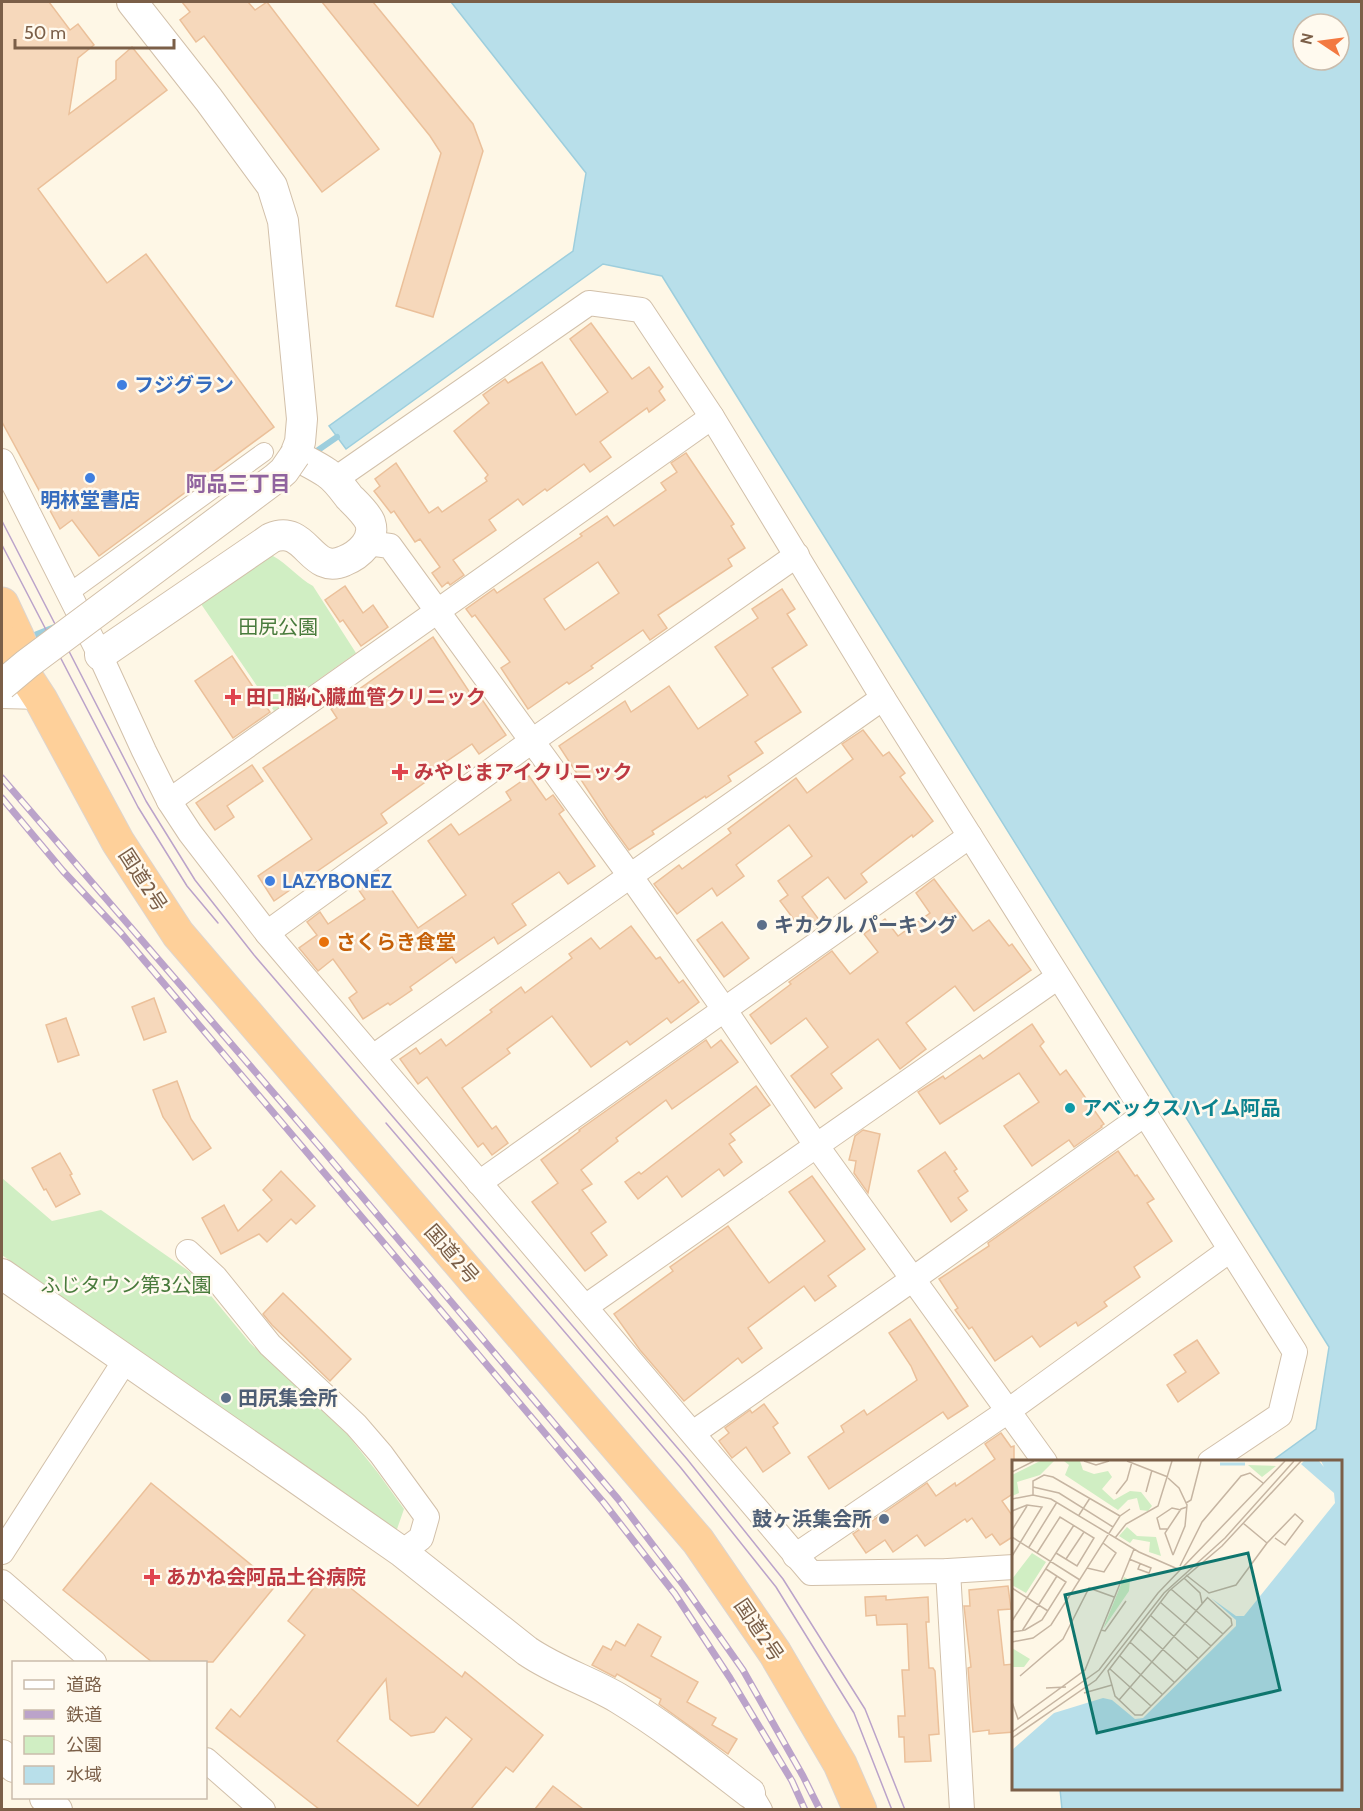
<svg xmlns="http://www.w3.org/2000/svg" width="1363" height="1811" viewBox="0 0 1363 1811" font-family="Cabin,'Noto Sans JP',sans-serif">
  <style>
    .green { fill: #d0eec3 }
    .water { fill: #b8dfea; stroke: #9dcedd; stroke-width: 1.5; fill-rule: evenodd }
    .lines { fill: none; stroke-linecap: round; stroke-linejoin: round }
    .stream { stroke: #9dcedd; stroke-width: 6 }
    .building { fill: #f6d8bb; stroke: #ebc09a; stroke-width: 1.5; fill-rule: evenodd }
    .pedestrian-casing { stroke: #d2c0aa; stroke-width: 20 }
    .minor-casing { stroke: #d2c0aa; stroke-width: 26 }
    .tertiary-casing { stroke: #d2c0aa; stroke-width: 32 }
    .trunk-casing { stroke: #ddd5cf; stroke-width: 35 }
    .pedestrian { stroke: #fff; stroke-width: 18 }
    .minor { stroke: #fff; stroke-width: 24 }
    .tertiary { stroke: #fff; stroke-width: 30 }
    .trunk { stroke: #fed09a; stroke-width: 33 }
    .tram { stroke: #bba3ca; stroke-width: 1.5 }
    .rail-casing { stroke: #bba3ca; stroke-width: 7 }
    .rail { stroke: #fffaef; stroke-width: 4.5; stroke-dasharray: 14; stroke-linecap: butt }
    .tertiary-bridge-casing { stroke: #d2c0aa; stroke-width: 32; stroke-linecap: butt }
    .tertiary-bridge { stroke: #fff; stroke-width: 30 }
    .shop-dot { fill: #3f7fe0; stroke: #fffaef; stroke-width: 2 }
    .health-dot { fill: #e0444e; stroke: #fffaef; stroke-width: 2 }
    .service-dot { fill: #5c6f8a; stroke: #fffaef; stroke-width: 2 }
    .food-dot { fill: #e8710a; stroke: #fffaef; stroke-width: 2 }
    .culture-dot { fill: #0f9aa8; stroke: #fffaef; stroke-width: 2 }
    .labels { text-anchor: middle; stroke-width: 5; stroke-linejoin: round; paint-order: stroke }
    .shop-label { font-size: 20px; font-weight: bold; fill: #366cbe; stroke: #fffaef; text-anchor: start }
    .park-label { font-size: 20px; fill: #497b3c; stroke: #fffaef }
    .health-label { font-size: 20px; font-weight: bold; fill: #be3a42; stroke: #fffaef; text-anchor: start }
    .street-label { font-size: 20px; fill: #7b5f48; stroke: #fffaef }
    .service-label { font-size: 20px; font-weight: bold; fill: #4e5e75; stroke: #fffaef; text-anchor: start }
    .food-label { font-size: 20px; font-weight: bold; fill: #c56008; stroke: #fffaef; text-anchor: start }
    .culture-label { font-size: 20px; font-weight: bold; fill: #0d838f; stroke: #fffaef; text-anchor: start }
    .neighbourhood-label { font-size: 21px; font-weight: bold; fill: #90639e; stroke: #fffaef }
    .inset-river { fill: none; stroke: #b8dfea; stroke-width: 3 }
    .inset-road { fill: none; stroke: #c6b5a2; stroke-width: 1.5 }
    .view { fill: #0f766e; fill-opacity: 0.15; stroke: #0f766e; stroke-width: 3 }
    .inset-edge { fill: none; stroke: #7b5f48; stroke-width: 3 }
  </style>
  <rect width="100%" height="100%" fill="#fef7e6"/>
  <g class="green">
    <path d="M273 556C288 564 298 578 313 586L356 653 274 711 199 601 263 557Z"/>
    <polygon points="2,1178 52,1221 101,1210 193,1274 250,1343 347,1434 378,1473 404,1509 396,1532 2,1255"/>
  </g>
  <path class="water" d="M451 2H1361V1809H1062L1060 1789 1340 1788V1462L1272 1461 1316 1429 1329 1347 662 276 603 264 346 449 329 426 573 251 586 173ZM1303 24H1339V60H1303Z"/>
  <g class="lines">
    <g class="stream">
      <polyline points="311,455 337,437"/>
      <polyline points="27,638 57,626"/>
    </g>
  </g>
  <g class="building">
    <polygon points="2,2 49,2 70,30 78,24 94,45 78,58 69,114 116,79 116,61 132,47 167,90 38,189 107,283 146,254 274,427 99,556 72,520 60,529 2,422"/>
    <polygon points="182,2 248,2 255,10 267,2 379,149 322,192 204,36 196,42 180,20 190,12"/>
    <polygon points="322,2 373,2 473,124 483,151 433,317 396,306 441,153 430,136"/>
    <polygon points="591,323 632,379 649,367 663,387 659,391 665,400 649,412 647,408 600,442 611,457 590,472 584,464 547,491 545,489 523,505 518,499 489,520 496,530 453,560 464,575 450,585 448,582 442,587 432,573 440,567 420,539 415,542 394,511 391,513 374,491 380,486 375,479 396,463 429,513 438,507 442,512 487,481 485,478 488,475 454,431 489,403 483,395 505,379 508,383 542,362 576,415 608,392 570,339"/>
    <path d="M686 453 734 524 731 526 745 548 728 559 732 566 658 615 667 628 650 640 643 630 591 666 593 668 569 684 567 682 528 709 501 668 510 662 475 615 472 617 466 609 494 589 497 593 582 536 580 534 607 516 614 526 666 490 661 483 677 472 671 463ZM598 562 619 593 565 630 544 599Z"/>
    <polygon points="345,586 363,613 373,605 388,627 361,646 343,620 340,622 325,600"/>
    <polygon points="782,589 795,609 787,614 807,645 772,668 801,712 755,742 763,753 728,776 731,781 706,798 705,796 652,831 654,834 629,850 608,821 559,746 625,701 631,712 669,686 698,729 748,695 715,647 758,618 752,609"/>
    <polygon points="433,637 470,693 475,689 506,735 479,754 472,744 425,776 428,780 381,814 387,823 274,901 258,876 312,839 263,768 337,718 331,709"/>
    <polygon points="232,656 270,712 233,738 195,681"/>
    <polygon points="863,730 883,756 889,752 905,773 900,777 933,821 913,837 912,835 861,874 867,882 845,899 828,877 802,897 820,921 804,933 780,901 788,895 778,881 812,856 789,825 736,865 744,876 717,896 712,888 677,914 654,884 679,865 682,869 731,833 728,829 796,778 807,793 853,759 842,744"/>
    <polygon points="252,765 263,781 227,806 234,817 215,830 196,803"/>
    <polygon points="529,776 546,800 553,795 564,810 559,814 595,866 568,884 559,872 512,904 526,925 498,944 494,937 456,963 452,957 410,987 412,990 390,1005 388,1003 363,1019 349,998 357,992 333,959 318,971 299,948 317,935 307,922 320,912 328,924 365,899 356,886 378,870 418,928 466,895 428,841 451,824 459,835 511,800 506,792"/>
    <polygon points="934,879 973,931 989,920 1009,946 1012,944 1031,970 974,1011 955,986 906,1023 926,1049 900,1069 878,1039 831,1074 842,1088 815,1108 791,1076 828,1047 806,1018 771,1044 750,1015 791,984 789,982 832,951 850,974 878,952 864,934 885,919 898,936 930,913 916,893"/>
    <polygon points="722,922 749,958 724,977 697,940"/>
    <polygon points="631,926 656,959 660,957 679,983 683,980 699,1002 671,1023 667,1018 630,1045 627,1041 591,1067 552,1016 507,1049 510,1053 462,1088 492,1129 496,1126 508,1143 492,1155 483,1143 478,1147 427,1077 418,1084 400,1059 416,1048 420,1054 441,1039 446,1046 492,1012 490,1010 521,987 525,993 572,958 569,954 591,938 600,949"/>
    <polygon points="154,998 166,1032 144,1040 132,1007"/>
    <polygon points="66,1018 79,1055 58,1062 46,1025"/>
    <polygon points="1032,1024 1044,1042 1040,1046 1060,1075 1066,1070 1104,1124 1101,1126 1102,1127 1074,1147 1069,1140 1032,1166 1004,1126 1039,1102 1019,1073 940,1124 918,1092 943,1076 945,1079 980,1055 983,1059"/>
    <polygon points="706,1040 711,1048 721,1040 738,1062 672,1109 666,1100 616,1138 618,1141 581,1170 592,1184 582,1190 606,1222 591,1233 607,1255 585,1271 532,1202 558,1183 541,1160 580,1131 579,1130"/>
    <polygon points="177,1081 191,1119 211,1148 193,1160 163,1117 153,1090"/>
    <polygon points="756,1086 770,1105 730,1134 735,1140 729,1144 742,1162 724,1176 719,1169 682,1197 667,1176 638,1199 625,1182 639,1172 641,1174"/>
    <polygon points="863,1130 880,1134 868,1193 854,1173 856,1161 849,1160 855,1136"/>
    <polygon points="1118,1151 1135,1176 1137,1175 1154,1199 1147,1203 1172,1241 1134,1267 1140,1277 1104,1302 1107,1306 1078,1326 1076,1322 1040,1347 1032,1336 995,1361 972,1327 969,1329 955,1310 958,1308 939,1279 989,1246 988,1243"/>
    <polygon points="945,1152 957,1169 954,1171 968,1191 958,1198 967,1210 951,1222 918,1171"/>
    <polygon points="60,1153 72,1174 70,1175 80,1194 56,1207 46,1189 44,1190 32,1168"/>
    <polygon points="281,1171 315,1206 296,1224 291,1219 267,1242 259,1234 221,1254 202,1218 224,1205 238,1231 272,1200 263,1190"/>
    <polygon points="812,1176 865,1249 828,1276 836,1286 815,1301 804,1286 748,1328 762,1348 742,1363 738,1358 684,1401 640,1350 614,1314 673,1271 670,1267 728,1226 769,1283 825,1241 789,1192"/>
    <polygon points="283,1293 351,1359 330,1381 272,1325 263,1314"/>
    <polygon points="910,1319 968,1406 948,1419 943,1412 829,1489 808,1457 844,1432 841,1426 864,1410 867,1415 917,1380 911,1366 889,1333"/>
    <polygon points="1197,1340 1219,1373 1178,1402 1167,1385 1186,1372 1174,1355"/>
    <polygon points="764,1404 778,1423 773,1427 790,1453 763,1472 746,1447 732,1458 719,1441 729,1433 725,1428 750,1410 752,1413"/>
    <polygon points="1001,1433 1011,1447 1014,1446 1014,1493 1002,1501 1014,1518 1014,1536 1000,1545 992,1534 986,1538 972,1518 967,1522 965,1519 925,1546 917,1535 893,1552 885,1540 866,1553 853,1534 927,1483 936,1496 955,1483 956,1486 995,1459 985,1444"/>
    <polygon points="151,1483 276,1585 213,1662 152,1662 63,1590"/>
    <path d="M328 1570 462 1677 465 1672 543 1735 513 1772 506 1767 471 1809H319L216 1728 231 1709 240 1717 305 1635 288 1621ZM386 1679 390 1719 411 1736 434 1732 446 1717 472 1739 418 1806 337 1741Z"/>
    <polygon points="1008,1586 1011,1609 998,1610 1004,1665 1014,1664 1014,1732 989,1734 989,1730 973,1732 968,1668 971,1667 964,1606 970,1606 969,1590"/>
    <polygon points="886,1596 886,1600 928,1597 929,1622 926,1622 929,1668 933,1668 935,1671 939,1734 929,1735 931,1761 905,1762 904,1737 899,1737 898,1716 905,1716 902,1670 909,1670 907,1624 877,1625 876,1615 866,1616 865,1597"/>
    <polygon points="638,1624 661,1637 651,1656 698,1682 687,1702 716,1718 712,1725 737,1739 728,1754 659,1704 661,1699 617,1674 615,1677 592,1665 603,1646 611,1650 616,1641 625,1646"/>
    <polygon points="553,1786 583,1809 535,1809"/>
  </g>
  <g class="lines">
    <defs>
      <g id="pedestrian">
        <polyline points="69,593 264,452"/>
        <polyline points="2,699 41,700"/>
      </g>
      <g id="minor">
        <polyline points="2,461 100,655 144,751 169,801 190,833 267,933 811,1573 948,1571 1014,1567"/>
        <polyline points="334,480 589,303 641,310 712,417 883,698 1295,1352 1280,1415 1210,1462"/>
        <polyline points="368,543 390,546 631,877 724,1009 816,1145 1045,1462"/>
        <polyline points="169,801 712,417"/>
        <polyline points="267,933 532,741 797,555"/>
        <polyline points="373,1057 883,698"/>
        <polyline points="479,1183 970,836"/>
        <polyline points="188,1252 215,1277 270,1345 356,1425 381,1454 427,1517 421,1538 402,1552"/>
        <polyline points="585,1307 1058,977"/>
        <polyline points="693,1433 913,1279 1145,1114"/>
        <polyline points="2,1552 126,1359"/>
        <polyline points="795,1556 1008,1411 1230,1250"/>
        <polyline points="948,1571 962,1810"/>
        <polyline points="2,1582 94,1662"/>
        <polyline points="206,1760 263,1810"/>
        <polyline points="750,1793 760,1810"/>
      </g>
      <g id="tertiary">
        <path d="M100 655 271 538C307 523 310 576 344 561 359 555 376 540 370 522 366 513 356 504 349 497 343 489 336 479 327 473 317 466 306 461 295 455L300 442 302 419 283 221 272 186 209 100 132 2"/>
        <path d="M2 1274 289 1473 402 1552 527 1651C556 1671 589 1681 618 1698 664 1726 707 1760 750 1793"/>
        <polyline points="2,1755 14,1767"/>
        <polyline points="45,1798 57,1810"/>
      </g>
      <g id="trunk">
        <polyline points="2,604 17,636 26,659"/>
        <polyline points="2,640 41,700 118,842 178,934 698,1541 775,1653 840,1764 860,1810"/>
      </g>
    </defs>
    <use href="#pedestrian" class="pedestrian-casing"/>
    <use href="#minor" class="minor-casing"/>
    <use href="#tertiary" class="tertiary-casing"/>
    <use href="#trunk" class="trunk-casing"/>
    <use href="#pedestrian" class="pedestrian"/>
    <use href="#minor" class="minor"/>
    <use href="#tertiary" class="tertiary"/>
    <use href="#trunk" class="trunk"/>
    <g class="tram">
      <polyline points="2,521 146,801 195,880 254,955 687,1459 783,1579 865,1709 905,1810"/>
      <polyline points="2,545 138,807 187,886 218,923"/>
      <polyline points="386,1123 681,1468 776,1587 854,1713 892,1810"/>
    </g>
    <defs>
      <g id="rail">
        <polyline points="2,778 321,1148 618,1499 684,1586 743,1670 803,1776 820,1810"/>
        <polyline points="2,798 63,871 121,933 604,1503 675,1594 730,1678 792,1781 805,1810"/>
      </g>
    </defs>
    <use href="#rail" class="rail-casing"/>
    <use href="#rail" class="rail"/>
    <defs>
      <polyline id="tertiary-bridge" points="2,685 27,664 276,478 284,471 295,455"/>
    </defs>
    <use href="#tertiary-bridge" class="tertiary-bridge-casing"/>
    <use href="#tertiary-bridge" class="tertiary-bridge"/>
  </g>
  <g class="shop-dot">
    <circle cx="122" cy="385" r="6"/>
    <circle cx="90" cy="478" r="6"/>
    <circle cx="270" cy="881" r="6"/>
  </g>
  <g class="health-dot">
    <path d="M230 688h6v6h6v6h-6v6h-6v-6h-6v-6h6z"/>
    <path d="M397 763h6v6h6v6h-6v6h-6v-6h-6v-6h6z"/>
    <path d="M149 1568h6v6h6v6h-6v6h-6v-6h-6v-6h6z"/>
  </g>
  <g class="service-dot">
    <circle cx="762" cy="925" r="6"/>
    <circle cx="226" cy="1398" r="6"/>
    <circle cx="884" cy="1519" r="6"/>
  </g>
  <circle class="food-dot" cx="324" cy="942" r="6"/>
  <circle class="culture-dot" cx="1070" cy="1108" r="6"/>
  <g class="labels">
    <g class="shop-label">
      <text x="134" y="392">フジグラン</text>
      <text x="90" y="507" text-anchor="middle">明林堂書店</text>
      <text x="282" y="888">LAZYBONEZ</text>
    </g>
    <g class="park-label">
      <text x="278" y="634">田尻公園</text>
      <text x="126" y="1292">ふじタウン第3公園</text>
    </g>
    <g class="health-label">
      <text x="246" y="704">田口脳心臓血管クリニック</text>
      <text x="414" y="779">みやじまアイクリニック</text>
      <text x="166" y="1584">あかね会阿品土谷病院</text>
    </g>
    <g class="street-label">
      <text transform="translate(143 880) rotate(57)" y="7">国道2号</text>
      <text transform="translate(452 1254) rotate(49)" y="7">国道2号</text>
      <text transform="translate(759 1630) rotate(56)" y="7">国道2号</text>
    </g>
    <g class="service-label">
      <text x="774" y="932">キカクル パーキング</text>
      <text x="238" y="1405">田尻集会所</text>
      <text x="872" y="1526" text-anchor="end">鼓ヶ浜集会所</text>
    </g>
    <g class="food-label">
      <text x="336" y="949">さくらき食堂</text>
    </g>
    <g class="culture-label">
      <text x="1082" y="1115">アベックスハイム阿品</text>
    </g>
    <g class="neighbourhood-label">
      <text x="238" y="491">阿品三丁目</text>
    </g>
  </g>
  <g transform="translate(1012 1460)">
    <rect width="330" height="330" fill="#fef7e6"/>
    <path d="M28 1H42L28 15 5 22 7 33 0 36V15ZM52 1H68L71 10 82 14 96 11 100 17 90 29 102 40 118 31 129 32 140 46 136 51 128 50 125 38 116 40 106 50 53 15 57 5ZM236 5 264 6 250 17ZM115 67 125 76 144 77 149 96 137 92 138 82 121 79 118 83 107 76ZM20 93 34 102 14 133 0 125V119ZM112 117 118 120 117 131 91 169ZM0 188 18 199 12 207H0Z" fill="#d0eec3"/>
    <path d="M292 1H307L312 7 309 1H330V329H0V290L42 253 91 238 100 240 123 259 131 258 224 166V160L199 138 224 156H232L323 43 322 33 289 4Z" fill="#b8dfea"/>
    <path class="inset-river" d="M208 4H233"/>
    <path class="inset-road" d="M72 1 84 5 97 1M115 1 156 17M0 12 22 1M156 18 167 28 175 45 173 66 161 95M21 27 47 33 101 67M134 32 140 10M104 34 115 20 120 2M21 35V21L32 15 41 17 108 56M0 39 21 35 39 39 127 92 168 110M174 43 179 40 189 1M0 51 15 45 30 47 0 96M67 55 78 38M155 69H148L145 58 160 48 169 50M0 70 15 46M0 77 68 120M103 78 114 64 146 46 160 1M255 83 283 54 291 61 273 85 263 78M17 87 45 42M25 93 48 57 82 78 65 106 44 93M161 95 153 73 169 49 175 47M54 99 72 72M117 99 139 108 137 113 126 109 128 104M168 106 190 62 229 16 238 13 251 23M75 108 92 112 104 93 91 83M174 115 197 133 224 125 255 83 231 63M172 118 188 133 190 143M0 128 36 151M159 129 211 174M196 138 219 159 220 165 130 255H123L103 236 96 211 157 131 210 86 289 1M148 142 199 186M138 155 186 198M0 161 62 65M128 169 174 210M89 170 93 171 114 141M10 171 45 116M0 172 13 170 30 160 54 122 34 109M0 182 21 178 39 165 108 56 118 49M118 182 162 222M108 196 150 234M98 209 139 246M8 216 51 179 77 128 102 137M34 228 54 227M72 233 100 225M107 240 196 137M0 242 6 259 73 210 122 89M0 272 87 210 146 133 273 1M0 278 84 220 152 133 213 78 282 1"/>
    <path class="view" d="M236 93 268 230 85 273 53 135Z"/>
    <rect width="330" height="330" class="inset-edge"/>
  </g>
  <rect width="1363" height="1811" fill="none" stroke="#7b5f48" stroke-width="6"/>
  <rect x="12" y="1661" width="195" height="138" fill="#fffaef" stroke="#cabcac" stroke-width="1.5"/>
  <rect x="24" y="1680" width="30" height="9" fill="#ffffff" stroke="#cabcac" stroke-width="1.5"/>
  <text x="66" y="1691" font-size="18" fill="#7b5f48">道路</text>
  <rect x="24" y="1710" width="30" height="9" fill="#bba3ca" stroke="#cabcac" stroke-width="1.5"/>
  <text x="66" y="1721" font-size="18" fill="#7b5f48">鉄道</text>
  <rect x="24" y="1736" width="30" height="18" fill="#d0eec3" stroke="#cabcac" stroke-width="1.5"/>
  <text x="66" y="1751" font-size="18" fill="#7b5f48">公園</text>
  <rect x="24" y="1766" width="30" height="18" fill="#b8dfea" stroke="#cabcac" stroke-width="1.5"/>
  <text x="66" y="1781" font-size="18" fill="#7b5f48">水域</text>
  <g transform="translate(1321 42) rotate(283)"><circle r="28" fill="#fffaef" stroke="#cabcac" stroke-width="1.5"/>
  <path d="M0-4.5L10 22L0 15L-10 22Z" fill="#f37941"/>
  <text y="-9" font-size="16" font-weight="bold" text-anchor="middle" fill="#7b5f48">N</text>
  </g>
  <path d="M15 39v9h159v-9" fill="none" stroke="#7b5f48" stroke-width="3"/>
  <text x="24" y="39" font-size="18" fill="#7b5f48" stroke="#fffaef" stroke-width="4.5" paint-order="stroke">50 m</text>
</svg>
